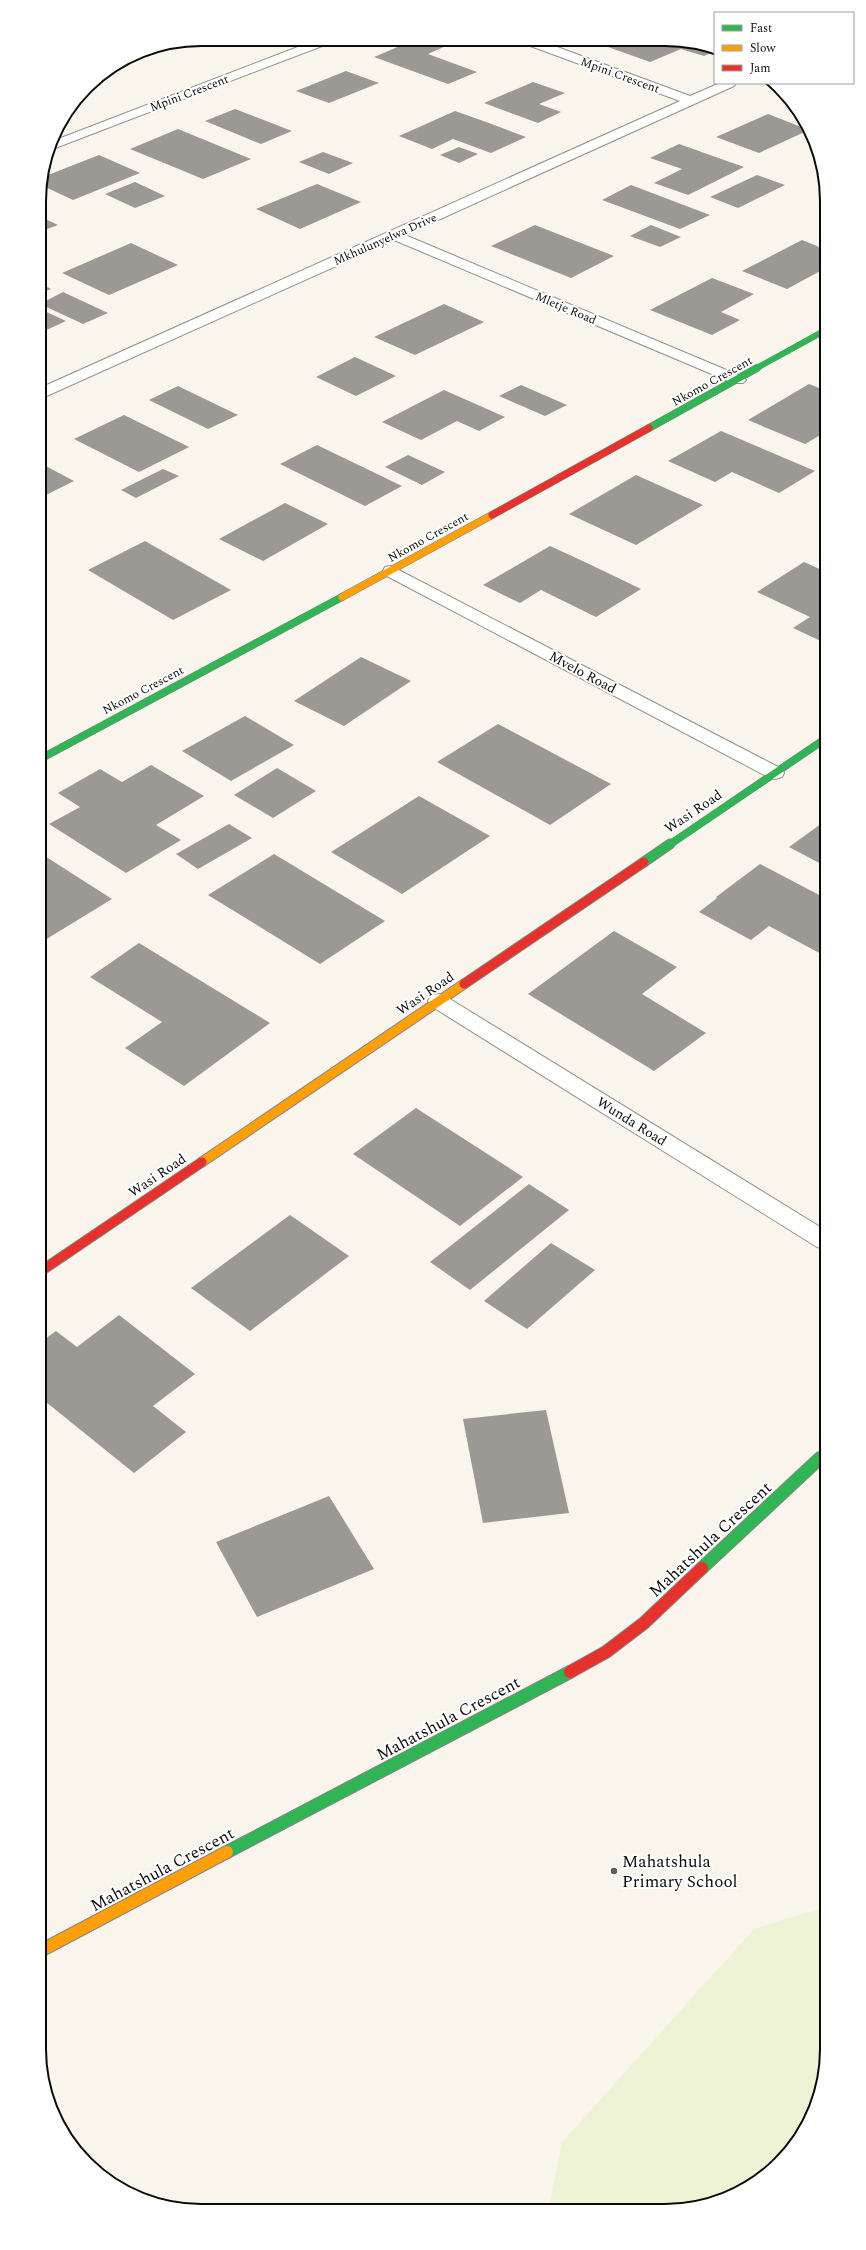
<svg xmlns="http://www.w3.org/2000/svg" width="866" height="2250" viewBox="0 0 866 2250" font-family="Spectral,serif">
  <style>
    .pitch { fill: #eff3d5 }
    .building { fill: #9c9893 }
    .lines { fill: none; stroke-linecap: round; stroke-linejoin: round }
    .street-casing { stroke: #92908c; stroke-width: 2 }
    .fast-far3-casing { stroke: #888683; stroke-width: 6 }
    .fast-far2-casing { stroke: #888683; stroke-width: 8 }
    .fast-far1-casing { stroke: #888683; stroke-width: 11 }
    .fast-casing { stroke: #888683; stroke-width: 14 }
    .slow-far2-casing { stroke: #888683; stroke-width: 8 }
    .slow-far1-casing { stroke: #888683; stroke-width: 11 }
    .slow-casing { stroke: #888683; stroke-width: 14 }
    .jam-far2-casing { stroke: #888683; stroke-width: 8 }
    .jam-far1-casing { stroke: #888683; stroke-width: 11 }
    .jam-casing { stroke: #888683; stroke-width: 14 }
    .street { fill: #fefefc; fill-rule: evenodd }
    .fast-far3 { stroke: #30b455; stroke-width: 5.5 }
    .fast-far2 { stroke: #30b455; stroke-width: 7 }
    .fast-far1 { stroke: #30b455; stroke-width: 9 }
    .fast { stroke: #30b455; stroke-width: 12 }
    .slow-far2 { stroke: #ff9f0a; stroke-width: 7 }
    .slow-far1 { stroke: #ff9f0a; stroke-width: 9 }
    .slow { stroke: #ff9f0a; stroke-width: 12 }
    .jam-far2 { stroke: #e5322d; stroke-width: 7 }
    .jam-far1 { stroke: #e5322d; stroke-width: 9 }
    .jam { stroke: #e5322d; stroke-width: 12 }
    .poi-dot { fill: #5e5c59; stroke: #fff; stroke-width: 1.5 }
    .labels { text-anchor: middle; stroke-width: 4; stroke-linejoin: round; paint-order: stroke }
    .far-street-label { font-size: 12px; fill: #0a0a0a; stroke: #fff }
    .street-label { font-size: 14px; fill: #0a0a0a; stroke: #fff }
    .near-street-label { font-size: 17px; fill: #0a0a0a; stroke: #fff }
    .near-poi-label { font-size: 17px; fill: #0a0a0a; stroke: #fff; text-anchor: start }
    .rim { fill: none; stroke: #0a0a0a; stroke-width: 2 }
  </style>
  <rect width="100%" height="100%" fill="#f9f5ed"/>
  <polygon class="pitch" points="826,1907 827,2060 815,2111 787,2156 746,2189 697,2208 549,2208 562,2142 754,1929"/>
  <g class="building">
    <polygon points="414,40 435,40 448,45 428,54 477,72 448,84 374,57"/>
    <polygon points="622,42 697,42 715,48 715,51 704,56 681,49 650,62 608,47"/>
    <polygon points="346,71 379,83 329,103 296,91"/>
    <polygon points="533,82 565,93 539,104 561,112 538,123 484,103"/>
    <polygon points="235,109 292,131 261,144 205,121"/>
    <polygon points="455,111 489,123 526,137 491,153 453,139 432,149 399,136"/>
    <polygon points="768,114 809,130 759,153 716,137"/>
    <polygon points="178,129 251,159 203,179 130,149"/>
    <polygon points="679,144 710,155 744,167 688,195 654,183 682,169 650,158"/>
    <polygon points="459,147 478,154 459,163 440,155"/>
    <polygon points="323,152 353,163 329,174 299,162"/>
    <polygon points="99,155 140,173 73,200 41,185 43,177"/>
    <polygon points="757,175 785,185 738,208 710,197"/>
    <polygon points="135,182 165,196 135,208 105,194"/>
    <polygon points="317,184 361,202 300,229 256,209"/>
    <polygon points="631,185 710,215 680,229 602,200"/>
    <polygon points="39,216 58,225 39,232"/>
    <polygon points="535,225 614,256 571,278 491,246"/>
    <polygon points="651,225 681,237 660,247 630,236"/>
    <polygon points="802,240 824,249 824,269 787,289 742,271"/>
    <polygon points="131,243 178,265 109,295 62,273"/>
    <polygon points="712,278 754,294 721,312 740,320 712,335 650,310"/>
    <polygon points="40,283 51,289 40,293"/>
    <polygon points="63,292 108,313 83,324 40,304"/>
    <polygon points="444,304 484,322 415,355 374,337"/>
    <polygon points="40,309 66,321 40,333"/>
    <polygon points="355,357 396,376 356,396 316,377"/>
    <polygon points="809,384 824,390 824,433 805,444 748,420"/>
    <polygon points="521,385 567,405 545,416 499,396"/>
    <polygon points="178,386 238,415 208,429 149,400"/>
    <polygon points="444,390 505,417 479,431 457,421 421,440 382,422"/>
    <polygon points="124,415 189,447 139,472 74,439"/>
    <polygon points="721,431 815,471 779,493 732,472 715,482 668,461"/>
    <polygon points="317,445 402,486 365,506 280,464"/>
    <polygon points="408,455 445,472 422,485 385,467"/>
    <polygon points="40,463 74,481 40,498"/>
    <polygon points="163,469 179,476 136,498 121,490"/>
    <polygon points="636,475 703,505 636,545 569,514"/>
    <polygon points="285,503 328,524 263,561 219,539"/>
    <polygon points="145,541 231,590 173,620 88,570"/>
    <polygon points="550,546 587,563 641,589 596,617 541,590 520,603 483,585"/>
    <polygon points="804,562 824,571 825,643 793,628 810,617 757,592"/>
    <polygon points="361,657 411,681 344,726 294,701"/>
    <polygon points="245,716 294,745 231,781 182,751"/>
    <polygon points="498,724 611,784 550,825 437,762"/>
    <polygon points="151,765 204,796 156,825 181,840 126,873 49,824 80,807 58,793 100,769 122,782"/>
    <polygon points="277,768 316,791 273,818 234,795"/>
    <polygon points="419,796 490,836 402,894 331,852"/>
    <polygon points="825,821 825,866 789,847"/>
    <polygon points="229,824 252,838 198,869 176,854"/>
    <polygon points="40,853 112,899 40,943"/>
    <polygon points="274,854 385,921 320,964 208,895"/>
    <polygon points="760,864 825,898 825,956 769,926 751,940 699,912 717,898 716,897"/>
    <polygon points="614,931 677,967 642,994 706,1033 654,1071 528,994"/>
    <polygon points="139,943 270,1023 184,1086 125,1048 162,1022 90,977"/>
    <polygon points="416,1108 523,1177 460,1226 353,1154"/>
    <polygon points="529,1184 569,1210 470,1290 430,1262"/>
    <polygon points="290,1215 349,1256 250,1331 191,1288"/>
    <polygon points="551,1243 595,1270 527,1329 484,1301"/>
    <polygon points="119,1315 195,1374 153,1406 186,1432 134,1473 41,1398 41,1342 56,1331 77,1347"/>
    <polygon points="546,1410 569,1513 483,1523 463,1419"/>
    <polygon points="329,1496 374,1569 257,1617 216,1542"/>
  </g>
  <g class="lines">
    <defs>
      <g id="street">
        <polygon points="316,40 332,40 330,43 50,150 53,141"/>
        <polygon points="523,41 541,41 690,96 720,83 736,83 734,86 405,235 743,377 746,380 743,383 733,383 394,240 40,399 40,388 680,101 525,44"/>
        <polygon points="391,566 782,769 784,773 782,777 775,779 768,777 385,575 383,571 385,567"/>
        <polygon points="438,994 445,996 825,1230 825,1249 817,1247 431,1006 428,1001 431,996"/>
      </g>
      <polyline id="fast-far3" points="755,369 824,331"/>
      <g id="fast-far2">
        <polyline points="649,428 757,368"/>
        <polyline points="40,759 342,597"/>
        <polyline points="669,845 825,739"/>
      </g>
      <g id="fast-far1">
        <polyline points="644,862 670,844"/>
        <polyline points="819,1459 826,1452"/>
      </g>
      <g id="fast">
        <polyline points="702,1568 820,1458"/>
        <polyline points="227,1852 570,1672"/>
      </g>
      <polyline id="slow-far2" points="342,597 492,515"/>
      <polyline id="slow-far1" points="202,1162 464,984"/>
      <polyline id="slow" points="42,1950 227,1852"/>
      <polyline id="jam-far2" points="492,515 649,428"/>
      <g id="jam-far1">
        <polyline points="464,984 644,862"/>
        <polyline points="41,1271 202,1162"/>
      </g>
      <polyline id="jam" points="570,1672 606,1652 644,1623 702,1568"/>
    </defs>
    <use href="#street" class="street-casing"/>
    <use href="#fast-far3" class="fast-far3-casing"/>
    <use href="#fast-far2" class="fast-far2-casing"/>
    <use href="#fast-far1" class="fast-far1-casing"/>
    <use href="#fast" class="fast-casing"/>
    <use href="#slow-far2" class="slow-far2-casing"/>
    <use href="#slow-far1" class="slow-far1-casing"/>
    <use href="#slow" class="slow-casing"/>
    <use href="#jam-far2" class="jam-far2-casing"/>
    <use href="#jam-far1" class="jam-far1-casing"/>
    <use href="#jam" class="jam-casing"/>
    <use href="#street" class="street"/>
    <use href="#fast-far3" class="fast-far3"/>
    <use href="#fast-far2" class="fast-far2"/>
    <use href="#fast-far1" class="fast-far1"/>
    <use href="#fast" class="fast"/>
    <use href="#slow-far2" class="slow-far2"/>
    <use href="#slow-far1" class="slow-far1"/>
    <use href="#slow" class="slow"/>
    <use href="#jam-far2" class="jam-far2"/>
    <use href="#jam-far1" class="jam-far1"/>
    <use href="#jam" class="jam"/>
  </g>
  <circle class="poi-dot" cx="614" cy="1871" r="4"/>
  <g class="labels">
    <g class="far-street-label">
      <text transform="translate(620 75) rotate(20)" y="4">Mpini Crescent</text>
      <text transform="translate(189 93) rotate(-21)" y="4">Mpini Crescent</text>
      <text transform="translate(385 239) rotate(-24)" y="4">Mkhulunyelwa Drive</text>
      <text transform="translate(566 308) rotate(23)" y="4">Mletje Road</text>
      <text transform="translate(712 381) rotate(-29)" y="4">Nkomo Crescent</text>
      <text transform="translate(428 537) rotate(-29)" y="4">Nkomo Crescent</text>
      <text transform="translate(143 690) rotate(-28)" y="4">Nkomo Crescent</text>
    </g>
    <g class="street-label">
      <text transform="translate(583 672) rotate(28)" y="5">Mvelo Road</text>
      <text transform="translate(693 811) rotate(-34)" y="5">Wasi Road</text>
      <text transform="translate(425 993) rotate(-34)" y="5">Wasi Road</text>
      <text transform="translate(632 1121) rotate(32)" y="5">Wunda Road</text>
      <text transform="translate(157 1175) rotate(-34)" y="5">Wasi Road</text>
    </g>
    <g class="near-street-label">
      <text transform="translate(710 1539) rotate(-43)" y="6">Mahatshula Crescent</text>
      <text transform="translate(448 1718) rotate(-28)" y="6">Mahatshula Crescent</text>
      <text transform="translate(162 1869) rotate(-28)" y="6">Mahatshula Crescent</text>
    </g>
    <g class="near-poi-label">
      <text x="622" y="1867">Mahatshula<tspan x="622" dy="20">Primary School</tspan></text>
    </g>
  </g>
  <path d="M0 0H866V2250H0ZM201 46H665A155 155 0 0 1 820 201V2049A155 155 0 0 1 665 2204H201A155 155 0 0 1 46 2049V201A155 155 0 0 1 201 46Z" fill="#fff" fill-rule="evenodd"/>
  <path class="rim" d="M201 46H665A155 155 0 0 1 820 201V2049A155 155 0 0 1 665 2204H201A155 155 0 0 1 46 2049V201A155 155 0 0 1 201 46Z"/>
  <rect x="714" y="12" width="140" height="72" fill="#ffffff" stroke="#9d9d9d"/>
  <rect x="722" y="25" width="20" height="6" fill="#30b455" stroke="#9d9d9d"/>
  <text x="750" y="32" font-size="12" fill="#0a0a0a">Fast</text>
  <rect x="722" y="45" width="20" height="6" fill="#ff9f0a" stroke="#9d9d9d"/>
  <text x="750" y="52" font-size="12" fill="#0a0a0a">Slow</text>
  <rect x="722" y="65" width="20" height="6" fill="#e5322d" stroke="#9d9d9d"/>
  <text x="750" y="72" font-size="12" fill="#0a0a0a">Jam</text>
</svg>
